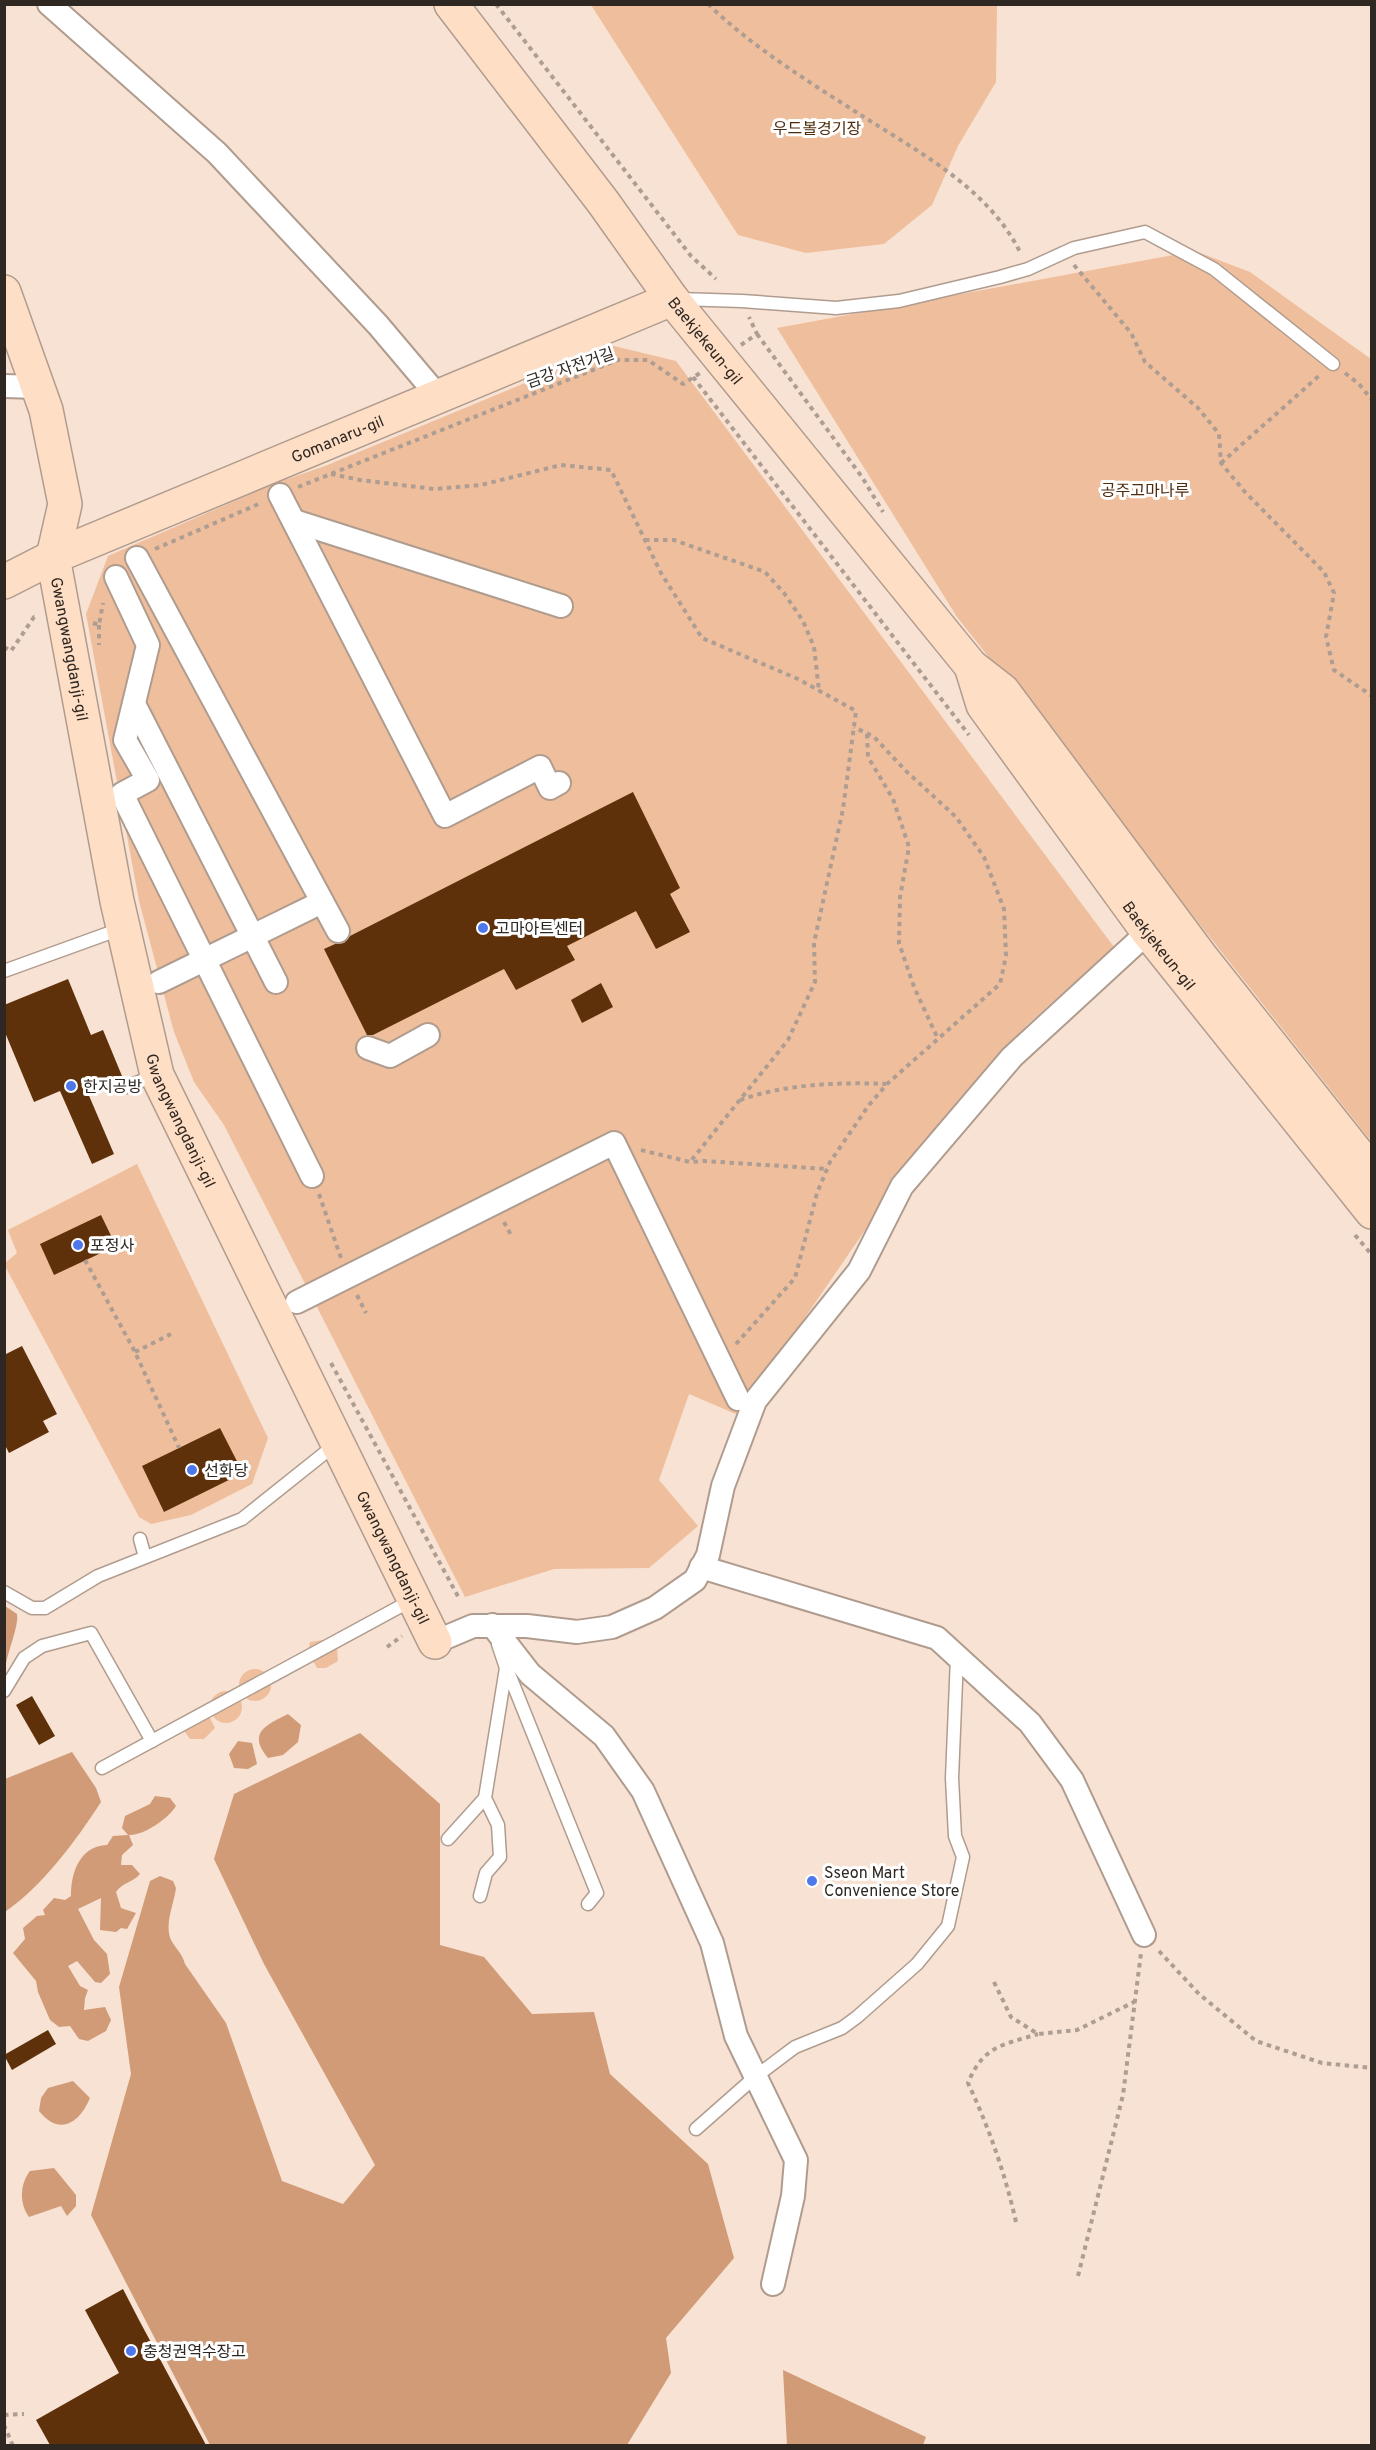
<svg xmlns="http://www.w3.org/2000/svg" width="1376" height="2450" viewBox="0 0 1376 2450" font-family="Overpass,'Noto Sans KR',sans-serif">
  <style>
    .green { fill: #efbf9d }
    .forest { fill: #d09b76 }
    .building { fill: #5e310a }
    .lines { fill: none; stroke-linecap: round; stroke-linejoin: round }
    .lane-casing { stroke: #b09c8e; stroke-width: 15 }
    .street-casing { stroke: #b09c8e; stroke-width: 26 }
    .secondary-casing { stroke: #b09c8e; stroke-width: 36 }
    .path { stroke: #ae9d92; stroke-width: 4; stroke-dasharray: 4.5 4.5; stroke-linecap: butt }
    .lane { stroke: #fff; stroke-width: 12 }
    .street { stroke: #fff; stroke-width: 22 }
    .secondary { stroke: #fedec4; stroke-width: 33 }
    .poi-dot { fill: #4d77ea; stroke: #fff; stroke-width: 2 }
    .labels { text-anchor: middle; stroke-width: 6; stroke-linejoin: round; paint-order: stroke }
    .park-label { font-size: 16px; fill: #4f2b0e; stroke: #fff }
    .street-label { font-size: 16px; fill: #2f2722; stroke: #fff }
    .poi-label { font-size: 16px; fill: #2f2722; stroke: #fff; text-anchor: start }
  </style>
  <rect width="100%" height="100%" fill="#f8e2d3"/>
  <g class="green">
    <polygon points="591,5 997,5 996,82 958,146 932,205 884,244 806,253 738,235"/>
    <polygon points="1195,251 1250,272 1371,359 1371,1141 957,617 777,328"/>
    <polygon points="614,346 676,361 1114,947 1027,1025 903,1175 738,1415 689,1394 659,1480 698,1526 649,1568 554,1569 465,1597 224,1125 194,1082 174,1032 139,901 86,614 108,556 276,483 325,466"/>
    <polygon points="137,1164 268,1438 252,1484 191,1515 151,1524 139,1517 5,1266 5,1263 17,1253 8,1230"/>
    <polygon points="323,1640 337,1648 338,1661 326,1668 317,1668 308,1652 310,1642"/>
    <circle cx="255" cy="1685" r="16"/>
    <circle cx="226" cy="1707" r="16"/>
    <polygon points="202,1713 210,1718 215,1728 204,1739 190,1739 182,1728"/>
  </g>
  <g class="forest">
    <path d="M5 1606 17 1614C19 1627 7 1652 5 1670Z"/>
    <path d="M288 1714 301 1725 298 1742 283 1755 268 1758C247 1733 266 1725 288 1714Z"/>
    <path d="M360 1733 440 1804V1945L484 1957 532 2014 594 2012 610 2074 708 2164 734 2258 666 2338 671 2373 627 2445H210L91 2215 131 2074 119 1987 150 1881 160 1876 173 1881 176 1888C174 1904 164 1924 171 1940 176 1949 182 1953 185 1964L226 2023 282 2181 343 2204 375 2165 264 1964 214 1859 234 1794Z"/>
    <polygon points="238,1741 252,1743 257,1764 248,1769 234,1768 229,1754"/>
    <path d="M72 1752 96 1788 101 1802C75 1842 44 1884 5 1912V1779Z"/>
    <path d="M155 1796 170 1798 176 1806C169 1818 143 1836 129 1835L133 1845 122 1855 121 1865H132L140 1874C132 1883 123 1882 116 1892L121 1908 136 1913 127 1929 121 1928 116 1932 100 1930 101 1898 78 1909 94 1940 107 1954 110 1974 101 1983 95 1982 77 1961 68 1966 80 1986 88 1990 85 1998 84 2010 105 2007 111 2020 106 2031 88 2041 79 2039 70 2026 59 2027 50 2020 38 1992 36 1981 13 1953 25 1939 23 1928 37 1916 45 1915 43 1910 54 1898 65 1900 71 1896C71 1872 80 1846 107 1845L113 1836 128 1835 122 1828 125 1816 150 1804Z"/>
    <path d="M73 2081 90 2098C79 2124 59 2136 39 2111L41 2098 48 2088Z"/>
    <path d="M54 2168 76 2195V2206L67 2216 61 2206 29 2217C19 2203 20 2184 30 2171Z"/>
    <polygon points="783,2370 926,2437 923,2445 787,2445"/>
  </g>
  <g class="building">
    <polygon points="633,792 680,888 670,894 690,932 656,949 636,911 567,946 575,960 516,990 504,969 373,1035 367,1035 324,949 335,944 344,943 350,936"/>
    <polygon points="68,979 91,1035 103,1030 122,1076 87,1091 114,1154 92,1164 60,1091 34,1102 4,1030 4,1005"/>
    <polygon points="601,983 613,1007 582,1023 571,1000"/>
    <polygon points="101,1215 116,1246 54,1275 40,1244"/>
    <polygon points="22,1346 57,1414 43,1421 49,1432 9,1453 4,1443 4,1355"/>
    <polygon points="220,1428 243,1473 164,1512 142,1466"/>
    <polygon points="32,1696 55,1736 39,1745 16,1705"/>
    <polygon points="48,2030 56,2044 12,2070 4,2055"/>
    <polygon points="123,2289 139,2320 206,2445 50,2445 36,2420 119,2373 85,2310"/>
  </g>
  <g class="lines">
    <defs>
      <g id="lane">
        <polyline points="679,299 742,301 836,308 899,301 1000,277 1028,269 1074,248 1145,232 1214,269 1333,364"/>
        <polyline points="4,971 123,928"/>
        <polyline points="126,1087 156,1075"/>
        <polyline points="140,1539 145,1557"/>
        <polyline points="4,1592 32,1608 45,1608 98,1576 242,1519 336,1444"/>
        <polyline points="507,1669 597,1893 588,1904"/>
        <polyline points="4,1691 24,1658 42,1646 91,1633 152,1741"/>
        <polyline points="102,1768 414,1599"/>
        <polyline points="448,1839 485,1798"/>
        <polyline points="480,1896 486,1873 500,1857 498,1825 485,1798 506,1668 498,1644"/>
        <polyline points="696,2129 755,2077 795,2047 842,2028 857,2017 917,1964 948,1926 963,1857 955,1836 952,1778 957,1657"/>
      </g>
      <g id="street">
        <polyline points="49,4 217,153 378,325 438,396"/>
        <polyline points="4,386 38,387"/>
        <polyline points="280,495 445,816 540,767 550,788 559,783"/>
        <polyline points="294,521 561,606"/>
        <polyline points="137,558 338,931"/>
        <polyline points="116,577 148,645 125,740 148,780 122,794 312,1176"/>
        <polyline points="134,704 276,982"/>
        <polyline points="159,982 322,902"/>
        <polyline points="368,1048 390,1056 428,1035"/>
        <polyline points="297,1302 614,1143 738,1399"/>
        <polyline points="701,1567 937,1638 1030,1723 1072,1780 1144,1935"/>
        <polyline points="492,1625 530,1674 604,1736 643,1791 712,1943 736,2036 796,2160 793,2196 773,2284"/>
        <polyline points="435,1642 473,1626 527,1626 577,1632 612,1627 655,1608 695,1580 708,1555 723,1486 755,1401 859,1271 902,1186 1012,1057 1148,932"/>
      </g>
      <g id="secondary">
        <path id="s1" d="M451 4 603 202 672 299 971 666 1003 691 1202 958 1372 1172"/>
        <path id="s2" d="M4 292 46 410 65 504 53 557 117 901 157 1075 435 1642"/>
        <path id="s3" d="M4 582 53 557 672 299"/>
        <path id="s4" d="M971 666 983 705 1148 932 1372 1212"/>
      </g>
    </defs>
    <use href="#lane" class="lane-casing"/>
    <use href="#street" class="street-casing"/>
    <use href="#secondary" class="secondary-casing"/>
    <g class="path">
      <polyline points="496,4 691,256 716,279"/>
      <path d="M708 4C752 47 812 84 864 117 922 154 990 190 1021 254"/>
      <polyline points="1074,265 1131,333 1145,362 1198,408 1219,434 1221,463 1244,491 1324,572 1334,593 1326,637 1334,670 1372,696"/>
      <polyline points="757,334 862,477 883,512"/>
      <polyline points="741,345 757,334 749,317"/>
      <polyline points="1345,373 1359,384 1372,400"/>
      <polyline points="693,377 969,735"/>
      <polyline points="1221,463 1321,374"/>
      <polyline points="331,474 360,480 434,489 481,485 561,465 611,470 661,573 702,638 798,679 856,711 843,809 814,943 815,982 788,1040 690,1162"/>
      <polyline points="298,487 618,360 648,360 683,384 700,373"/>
      <polyline points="645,540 674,540 765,572 784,593 803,621 814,647 819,691"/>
      <polyline points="155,549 261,503"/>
      <polyline points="93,623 99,625 103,603"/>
      <polyline points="99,625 99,645"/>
      <polyline points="4,647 11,651 34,617 38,617"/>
      <polyline points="867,734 868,757 893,799 909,847 900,897 899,943 914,987 938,1039"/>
      <path d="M740 1100C785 1084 839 1082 886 1084"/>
      <polyline points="641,1150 690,1162 704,1161 827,1169"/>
      <polyline points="319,1194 341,1258"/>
      <polyline points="504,1222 511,1235"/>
      <polyline points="1355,1235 1372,1255"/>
      <polyline points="85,1260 135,1352 179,1448"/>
      <polyline points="357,1295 366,1313"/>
      <polyline points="736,1344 795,1278 817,1193 830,1162 869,1105 887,1084 1000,984 1006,956 1004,909 984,857 956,817 906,771 874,737 854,727"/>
      <polyline points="135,1352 171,1334"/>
      <polyline points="331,1363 460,1600"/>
      <polyline points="387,1647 402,1636"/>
      <polyline points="1159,1951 1199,1994 1256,2041 1322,2063 1372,2068"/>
      <polyline points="994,1982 1011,2017 1038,2034 1077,2030 1134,2002"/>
      <path d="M1016 2222C1005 2173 989 2128 968 2083 983 2046 1002 2045 1038 2034"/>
      <polyline points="1078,2276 1123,2095 1141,1953"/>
      <polyline points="4,2415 24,2414"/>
      <polyline points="4,2425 13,2446"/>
    </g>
    <use href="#lane" class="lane"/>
    <use href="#street" class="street"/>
    <use href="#secondary" class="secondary"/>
  </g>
  <g class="poi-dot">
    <circle cx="483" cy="928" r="6"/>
    <circle cx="71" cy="1086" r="6"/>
    <circle cx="78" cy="1245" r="6"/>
    <circle cx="192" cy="1470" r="6"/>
    <circle cx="812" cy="1881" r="6"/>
    <circle cx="131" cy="2351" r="6"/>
  </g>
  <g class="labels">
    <g class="park-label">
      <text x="817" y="134">우드볼경기장</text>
      <text x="1145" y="496">공주고마나루</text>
    </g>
    <g class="street-label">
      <text dy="6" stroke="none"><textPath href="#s1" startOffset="422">Baekjekeun-gil</textPath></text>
      <text transform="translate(570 367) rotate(-19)" y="6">금강 자전거길</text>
      <text dy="6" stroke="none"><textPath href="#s3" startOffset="363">Gomanaru-gil</textPath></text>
      <text dy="6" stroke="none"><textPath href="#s2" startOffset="369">Gwangwangdanji-gil</textPath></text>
      <text dy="6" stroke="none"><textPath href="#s4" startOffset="339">Baekjekeun-gil</textPath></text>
      <text dy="6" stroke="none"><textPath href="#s2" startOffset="855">Gwangwangdanji-gil</textPath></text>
      <text dy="6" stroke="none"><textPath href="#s2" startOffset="1341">Gwangwangdanji-gil</textPath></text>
    </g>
    <g class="poi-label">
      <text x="495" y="934">고마아트센터</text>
      <text x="83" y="1092">한지공방</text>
      <text x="90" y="1251">포정사</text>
      <text x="204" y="1476">선화당</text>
      <text x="824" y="1878">Sseon Mart<tspan x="824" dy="18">Convenience Store</tspan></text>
      <text x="143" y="2357">충청권역수장고</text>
    </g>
  </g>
  <rect width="1376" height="2450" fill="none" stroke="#2f2722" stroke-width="12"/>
</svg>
